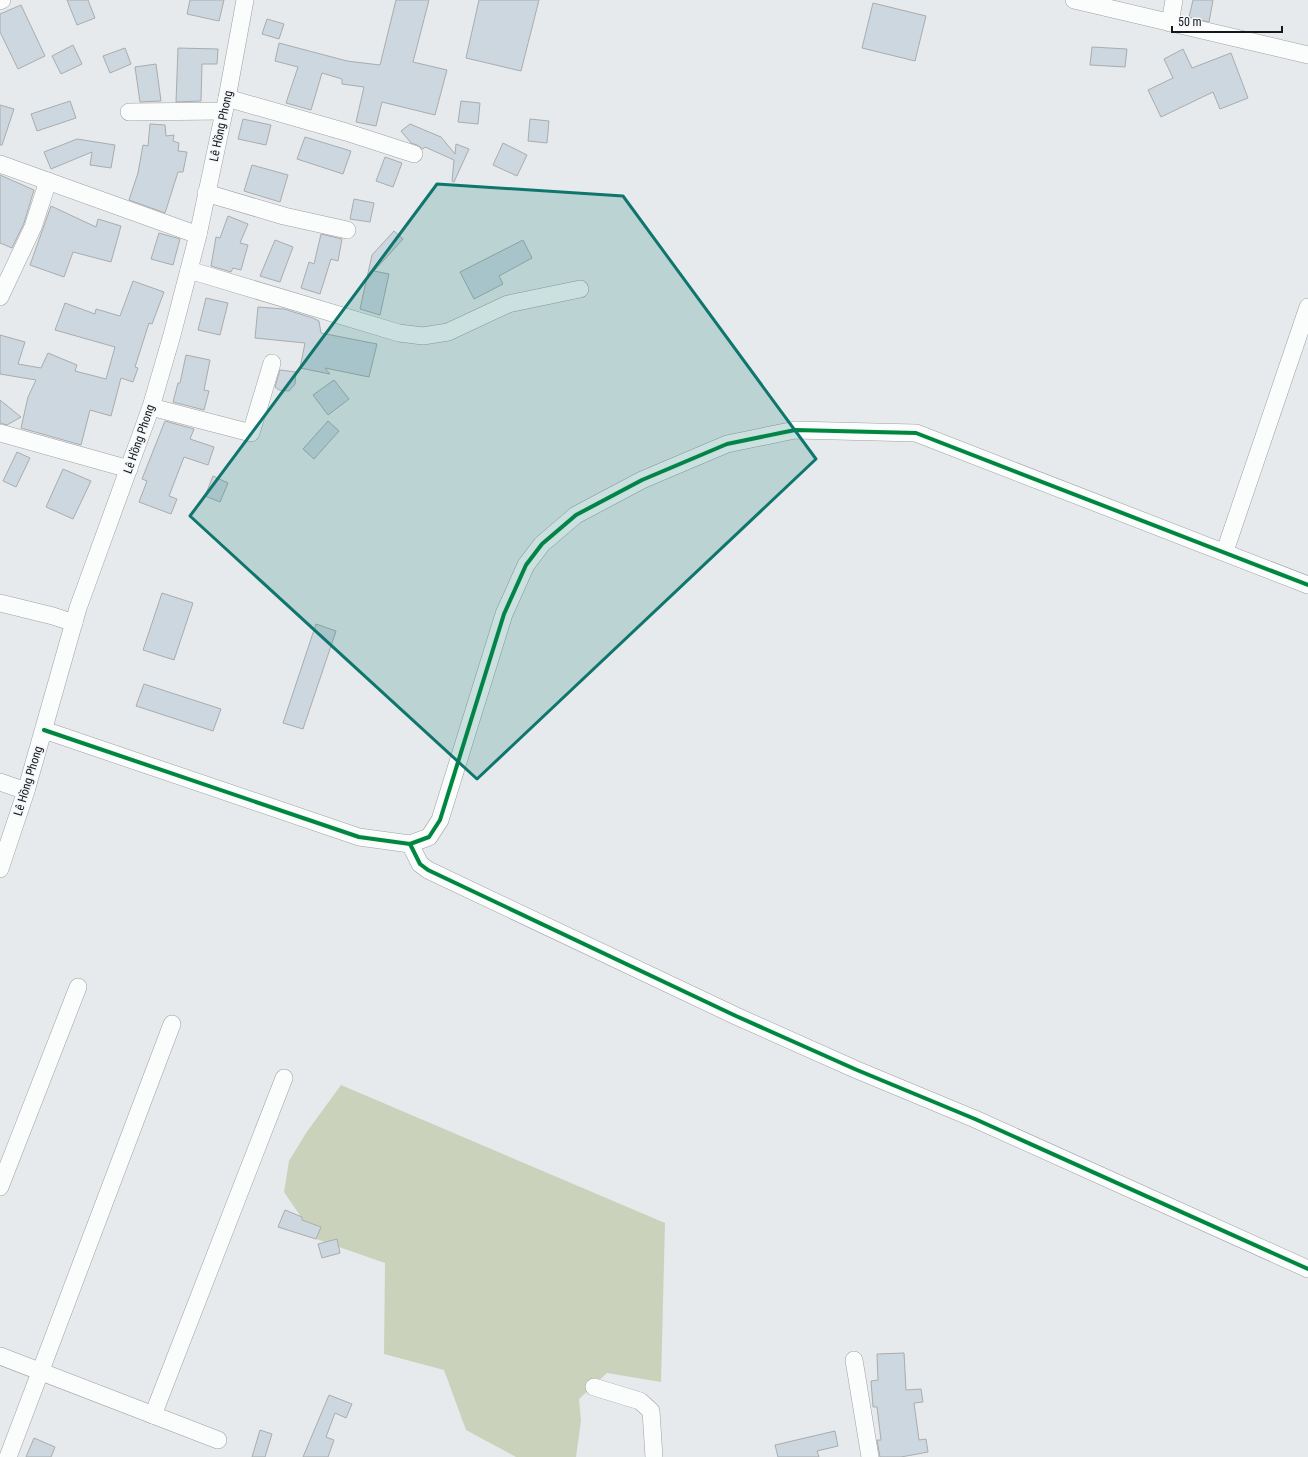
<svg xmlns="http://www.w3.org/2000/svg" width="1308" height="1457" viewBox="0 0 1308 1457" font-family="'Roboto Condensed',sans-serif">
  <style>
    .green { fill: #cad2bc }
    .building { fill: #ccd7e0; stroke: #aaacad }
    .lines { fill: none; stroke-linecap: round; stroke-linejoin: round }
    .minor-casing { stroke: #9ea0a2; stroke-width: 18 }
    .minor { stroke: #fbfcfc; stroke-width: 17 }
    .cycleway-casing { stroke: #f3f7fb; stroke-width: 6 }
    .cycleway { stroke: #00873e; stroke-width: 4 }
    .marked { fill: #0f766e; fill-opacity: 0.2; stroke: #0f766e; stroke-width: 3; stroke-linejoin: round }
    .labels { text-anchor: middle; stroke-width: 3; stroke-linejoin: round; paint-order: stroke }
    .street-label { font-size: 12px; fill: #161719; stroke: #f3f7fb }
  </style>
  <rect width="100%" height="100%" fill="#e7eaec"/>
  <polygon class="green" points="341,1085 665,1223 661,1382 607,1373 579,1399 581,1421 576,1457 516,1457 466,1430 444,1370 384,1354 385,1263 316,1239 284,1192 289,1161 306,1133"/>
  <g class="building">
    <polygon points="67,0 88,0 95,18 77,25"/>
    <polygon points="190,0 224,0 219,21 187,14"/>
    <polygon points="396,0 429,0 413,62 447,70 435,115 382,102 376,126 356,122 364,87 342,84 342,79 322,73 311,110 286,103 298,67 275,61 279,43 347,61 380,65"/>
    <polygon points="479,0 539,0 521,71 466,58"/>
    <polygon points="1193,0 1213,0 1209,22 1189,17"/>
    <polygon points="873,3 926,16 915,61 862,48"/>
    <polygon points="21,5 45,56 18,69 0,32 0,14"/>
    <polygon points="267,19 284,24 279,39 262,34"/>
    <polygon points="73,45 82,64 61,74 52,56"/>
    <polygon points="1092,47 1127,49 1125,67 1090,65"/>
    <polygon points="125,48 131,64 110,73 103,56"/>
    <polygon points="178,48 218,49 217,64 202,64 201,101 176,102"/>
    <polygon points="1183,49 1192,68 1231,53 1248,98 1220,109 1213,92 1161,117 1148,90 1173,78 1164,59"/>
    <polygon points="156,64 161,101 140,102 135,67"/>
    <polygon points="70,101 76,118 37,131 31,114"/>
    <polygon points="461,101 480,103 478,124 458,122"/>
    <polygon points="0,105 14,109 2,145 0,145"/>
    <polygon points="243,119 271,125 266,145 238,139"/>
    <polygon points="530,119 549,121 547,143 528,141"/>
    <polygon points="150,124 165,125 166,136 174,135 173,141 179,143 178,151 187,152 183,172 178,172 165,213 129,200 138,173 143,145 148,146"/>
    <polygon points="410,124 441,137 455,154 456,144 469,149 454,182 452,181 454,160 425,147 423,149 417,145 411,143 401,131"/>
    <polygon points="305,137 351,151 343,174 297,159"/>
    <polygon points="77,139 115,145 111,168 90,165 92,152 51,169 44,152"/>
    <polygon points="503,143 527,155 517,176 493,165"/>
    <polygon points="385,157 402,163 393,187 376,181"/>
    <polygon points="252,165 288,175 280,202 244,191"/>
    <polygon points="0,175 34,190 24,223 12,248 0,243"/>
    <polygon points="354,199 374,203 370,222 350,219"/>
    <polygon points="51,206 96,227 98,219 121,226 111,262 73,252 64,277 30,265"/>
    <polygon points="228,216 248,224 240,243 248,245 241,270 233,268 231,272 211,266 216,237 220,238"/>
    <polygon points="394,231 403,239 374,271 389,274 380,315 360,309 372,255"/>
    <polygon points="159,233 180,239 173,265 151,259"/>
    <polygon points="321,234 342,239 338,261 331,259 320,294 301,288 309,262 314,264"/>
    <polygon points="275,240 293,247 280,282 260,276"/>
    <polygon points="523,240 532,258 499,276 503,284 474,299 460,272"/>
    <polygon points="133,281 164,292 152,324 149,323 135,367 138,368 133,382 121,378 111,416 90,410 81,445 21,428 28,397 36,380 0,374 0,335 25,342 18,364 41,368 48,353 77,365 75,371 106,379 115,347 55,330 65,303 95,314 96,309 120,316"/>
    <polygon points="206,298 228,303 220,335 198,330"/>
    <polygon points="258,307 284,309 313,318 319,321 321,333 377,344 369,377 325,368 330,374 300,368 305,343 255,338"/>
    <polygon points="186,355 210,360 204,390 209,391 204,410 173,402 178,383 180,383"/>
    <polygon points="280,370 296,372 295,384 289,391 279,390 275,387"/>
    <polygon points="334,380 349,399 328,415 313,395"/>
    <polygon points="0,400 21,417 7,425 0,423"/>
    <polygon points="165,421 194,429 190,439 214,447 208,465 184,457 169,496 177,499 171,514 139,502 147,481 142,479"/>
    <polygon points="328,421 339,431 314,459 303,449"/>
    <polygon points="17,452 30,458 16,487 3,481"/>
    <polygon points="63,469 91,481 73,519 46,507"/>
    <polygon points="213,476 228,483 220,502 205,496"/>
    <polygon points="162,593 193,603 174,660 143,650"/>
    <polygon points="316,624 336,631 303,729 283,723"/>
    <polygon points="144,684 221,709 213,731 136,706"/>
    <polygon points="285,1210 302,1217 302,1220 321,1227 316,1239 278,1227"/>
    <polygon points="337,1239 340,1253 322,1258 318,1244"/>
    <polygon points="904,1353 906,1390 921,1389 923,1402 914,1403 919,1440 926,1439 928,1452 901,1457 880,1457 877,1440 881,1440 877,1407 873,1407 871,1381 878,1380 877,1354"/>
    <polygon points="329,1395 352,1404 346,1418 335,1413 326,1437 334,1440 328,1457 303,1457"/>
    <polygon points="260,1430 272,1434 265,1457 252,1457"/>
    <polygon points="835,1431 838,1446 817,1451 819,1457 778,1457 775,1445"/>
    <polygon points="34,1438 55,1447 51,1457 26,1457"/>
  </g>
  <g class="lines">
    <defs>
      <g id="minor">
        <polyline points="1074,0 1308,55"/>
        <polyline points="0,1 2,0"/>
        <polyline points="1170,23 1174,0"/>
        <polyline points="227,98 346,132 414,154"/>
        <polyline points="129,112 224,111"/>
        <polyline points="0,164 198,235"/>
        <polyline points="206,193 284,216 347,230"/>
        <polyline points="189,270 399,333 423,336 448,332 508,304 580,289"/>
        <polyline points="0,297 33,227 48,181"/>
        <polyline points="151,407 251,433 272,363"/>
        <polyline points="0,433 129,469"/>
        <polyline points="1225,551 1308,307"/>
        <polyline points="0,603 53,616 74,623"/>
        <polyline points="44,730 359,837 410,844 429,837 440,820 504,614 526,565 542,544 576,515 642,480 727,444 795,430 916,433 1308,585"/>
        <polyline points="0,782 26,791"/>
        <polyline points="410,844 420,864 428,870 736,1016 857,1070 975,1119 1308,1269"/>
        <polyline points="0,869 26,791 78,608 151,407 172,335 198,235 227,98 245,0"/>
        <polyline points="0,1187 78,987"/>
        <polyline points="0,1356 218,1440"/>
        <polyline points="854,1360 870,1457"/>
        <polyline points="594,1387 640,1401 651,1411 654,1457"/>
        <polyline points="153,1415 284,1078"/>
        <polyline points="8,1457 172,1024"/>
      </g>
    </defs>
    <use href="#minor" class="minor-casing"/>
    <use href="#minor" class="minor"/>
    <defs>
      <g id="cycleway">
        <polyline points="44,730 359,837 410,844 429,837 440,820 504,614 526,565 542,544 576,515 642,480 727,444 795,430 916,433 1308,585"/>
        <polyline points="410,844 420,864 428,870 736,1016 857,1070 975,1119 1308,1269"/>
      </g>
    </defs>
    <use href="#cycleway" class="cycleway-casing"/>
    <use href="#cycleway" class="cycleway"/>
  </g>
  <path class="marked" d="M437 184 623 196 816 459 477 779 190 516Z"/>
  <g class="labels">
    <g class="street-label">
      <text transform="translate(221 126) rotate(-78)" y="4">Lê Hồng Phong</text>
      <text transform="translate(139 439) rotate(-71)" y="4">Lê Hồng Phong</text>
      <text transform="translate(28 781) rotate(-73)" y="4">Lê Hồng Phong</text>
    </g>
  </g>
  <path d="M1172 26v6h110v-6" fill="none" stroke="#161719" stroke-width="2"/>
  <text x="1178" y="26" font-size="12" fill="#161719" stroke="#f3f7fb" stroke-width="3" paint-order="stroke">50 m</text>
</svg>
